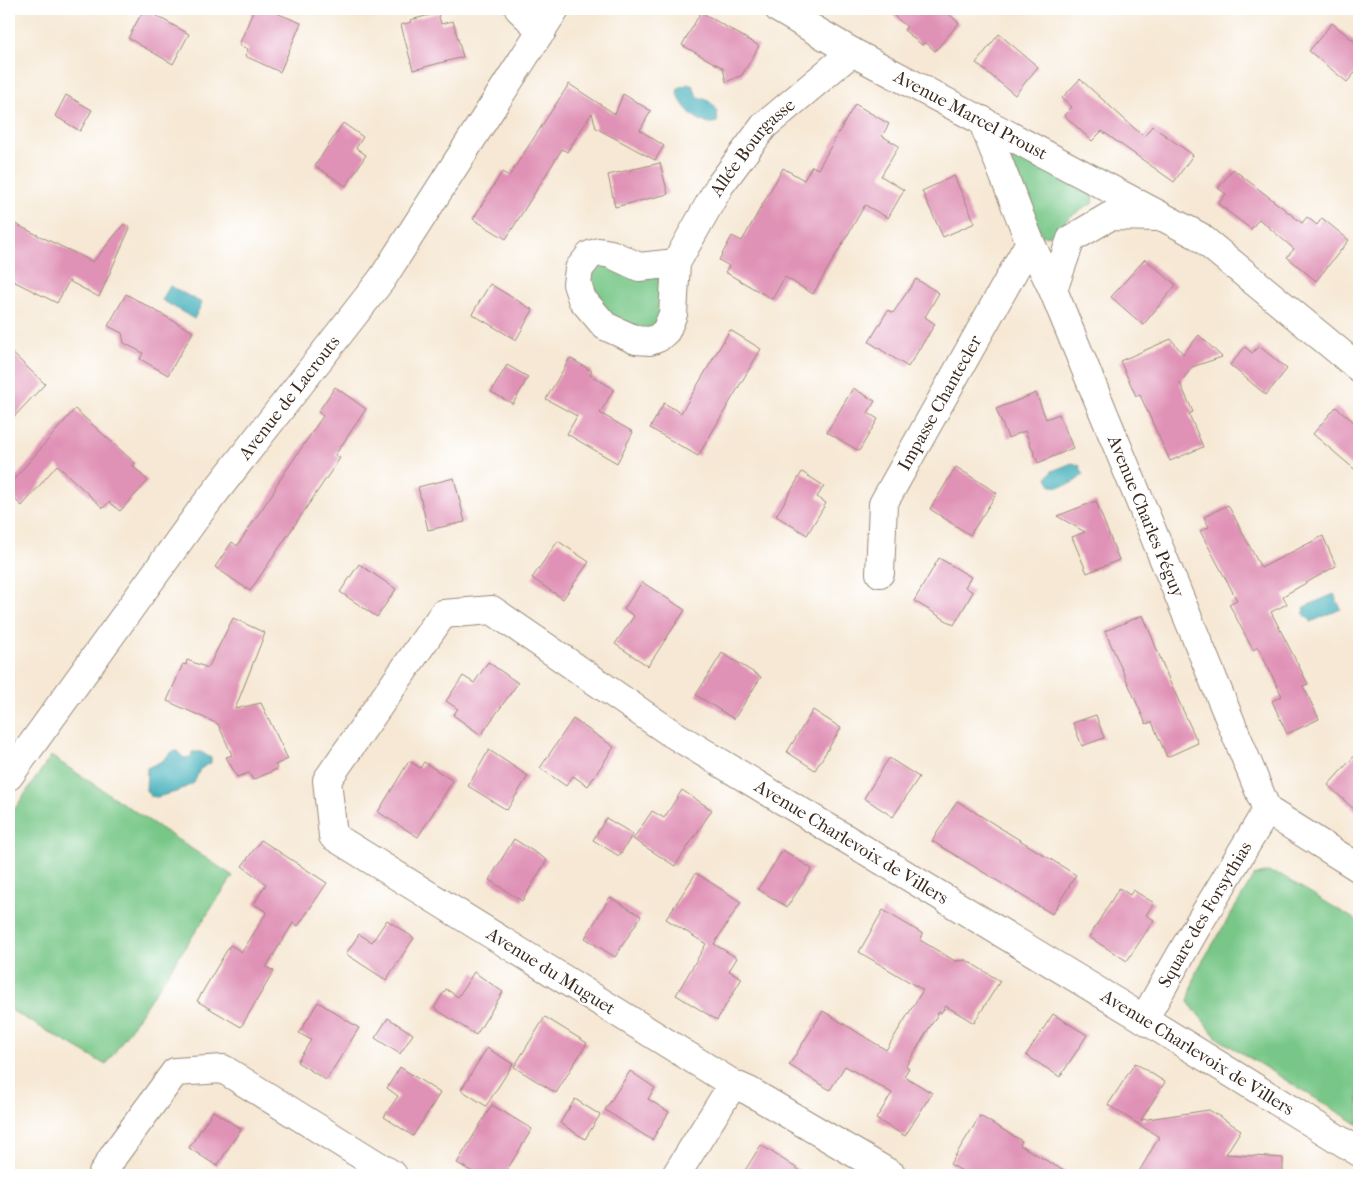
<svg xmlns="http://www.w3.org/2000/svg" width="1368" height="1184" viewBox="0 0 1368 1184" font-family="'IM FELL French Canon',serif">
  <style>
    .green { fill: #78c788; stroke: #5a7853 }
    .water { fill: #3eaeb9; stroke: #3c6c6c }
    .building { fill: #e092b6 }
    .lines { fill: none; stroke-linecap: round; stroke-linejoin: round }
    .minor-casing { stroke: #988979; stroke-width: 30 }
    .minor { stroke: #fff; stroke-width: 28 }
    .labels { text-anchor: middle; stroke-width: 4.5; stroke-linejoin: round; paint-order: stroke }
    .street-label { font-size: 18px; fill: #3b2a1e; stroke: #fff }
  </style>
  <rect width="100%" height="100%" fill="#fff"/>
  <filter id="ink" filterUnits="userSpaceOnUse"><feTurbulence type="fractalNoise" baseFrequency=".02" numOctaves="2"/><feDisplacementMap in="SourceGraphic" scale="10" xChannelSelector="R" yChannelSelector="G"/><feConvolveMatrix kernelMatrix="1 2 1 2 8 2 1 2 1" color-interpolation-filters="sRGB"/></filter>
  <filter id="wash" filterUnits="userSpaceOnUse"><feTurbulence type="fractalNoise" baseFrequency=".0096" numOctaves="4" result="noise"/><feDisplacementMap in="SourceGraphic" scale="20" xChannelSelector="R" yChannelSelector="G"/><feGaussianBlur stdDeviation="1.12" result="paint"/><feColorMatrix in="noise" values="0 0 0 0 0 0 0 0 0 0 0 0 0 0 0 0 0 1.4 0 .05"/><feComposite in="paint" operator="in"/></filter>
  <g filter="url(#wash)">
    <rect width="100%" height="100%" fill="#f6e8d4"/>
    <g class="green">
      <polygon points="1010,148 1094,197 1093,203 1071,216 1051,235 1042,236 1006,153"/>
      <polygon points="591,264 665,273 662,319 640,333 594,306 587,291"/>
      <polygon points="51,756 233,876 106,1065 9,1009 9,817"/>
      <polygon points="1267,872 1281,875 1359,922 1359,1125 1217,1038 1188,1002 1196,972 1254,876"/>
    </g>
    <g class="water">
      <path d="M688 84 693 86 697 97C710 99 720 108 717 122 700 128 682 107 677 93L678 88Z"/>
      <polygon points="170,286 202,303 194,319 162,300"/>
      <path d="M1072 463 1079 465 1083 474C1077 483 1062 488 1051 486L1047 477 1052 471Z"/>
      <polygon points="1334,594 1341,609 1311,622 1310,619 1307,618 1303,612 1305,611 1304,607"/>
      <polygon points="177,751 184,758 191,757 192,752 201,752 211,758 211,763 200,769 194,783 176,792 157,797 150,796 146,790 147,768 162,761 170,753"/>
    </g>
    <g id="blocks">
      <g class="building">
        <polygon points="144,9 189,34 173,64 128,38"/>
        <polygon points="254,9 266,9 301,23 280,72 245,56 248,49 239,45"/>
        <polygon points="886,9 943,9 959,23 935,51 925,42 922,45 904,30 907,27"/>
        <polygon points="701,12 759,46 742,75 726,82 723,68 682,45"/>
        <polygon points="438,13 441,24 453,21 463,57 413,70 401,25 411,22 410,20"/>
        <polygon points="1332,23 1359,45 1359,68 1347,82 1309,51"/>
        <polygon points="999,34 1038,67 1015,95 976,63"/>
        <polygon points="1080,79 1144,137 1152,126 1193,155 1174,182 1102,131 1092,141 1064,115 1072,107 1062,98"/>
        <polygon points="569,84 615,114 623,94 651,111 640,130 664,146 655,160 596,128 592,113 567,152 562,149 506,239 473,219 502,172 509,176"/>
        <polygon points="66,95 92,110 80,131 55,116"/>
        <polygon points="855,104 889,124 882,136 899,146 881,176 904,190 888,218 865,205 813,294 785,277 772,299 725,272 729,266 719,260 732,236 742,241 783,168 804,180 812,166 818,169"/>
        <polygon points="343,123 363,137 356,148 366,155 346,186 315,166"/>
        <polygon points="660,163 668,194 615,207 608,175"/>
        <polygon points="1233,169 1302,223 1307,217 1317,225 1322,218 1349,240 1316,281 1287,257 1294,249 1259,219 1251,229 1218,204 1226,194 1218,188"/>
        <polygon points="954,176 975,223 943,237 922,191"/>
        <polygon points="9,221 93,262 124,224 130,228 99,297 69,281 57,303 9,279"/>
        <polygon points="1145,259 1176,285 1143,325 1111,297"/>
        <polygon points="916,279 939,293 925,317 935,324 908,367 869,342 888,310 893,313"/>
        <polygon points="490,284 533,310 516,340 472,314"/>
        <polygon points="126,294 193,332 168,375 140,359 143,353 124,343 122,333 108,326"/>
        <polygon points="730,330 761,349 698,456 650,428 664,403 681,413"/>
        <polygon points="1199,335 1222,357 1192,367 1180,383 1193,412 1189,414 1203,447 1170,461 1140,395 1136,396 1120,361 1171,339 1183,354"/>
        <polygon points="1259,346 1287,369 1266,395 1230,365 1245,347 1252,353"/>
        <polygon points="9,350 45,384 9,422"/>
        <polygon points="570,358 592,371 590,375 614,389 600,413 633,432 617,463 567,434 577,416 546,399"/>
        <polygon points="507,365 528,377 513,404 491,392"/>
        <polygon points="335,387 366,409 335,455 340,458 250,591 215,567 232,542 237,546 276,488 275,487 323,416 318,412"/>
        <polygon points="853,388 875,401 868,413 878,419 859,451 827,432"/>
        <polygon points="1036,393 1046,419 1059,414 1073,448 1038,463 1025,431 1008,438 996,409"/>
        <polygon points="1336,407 1359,426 1359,473 1313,434"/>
        <polygon points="75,409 135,463 133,466 148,481 120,511 109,502 103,508 57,465 22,506 9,494 9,485"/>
        <polygon points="956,467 997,493 970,535 930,509"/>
        <polygon points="802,472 824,486 817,497 826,503 807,535 776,516"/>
        <polygon points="454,478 465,522 428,530 418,487"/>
        <polygon points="1096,501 1119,560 1087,573 1072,537 1085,532 1057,516"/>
        <polygon points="1228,505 1261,568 1323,536 1336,566 1283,596 1287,604 1271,612 1308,684 1303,686 1319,719 1287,734 1272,701 1282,696 1258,647 1253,650 1229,604 1237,600 1200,531 1209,527 1204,517"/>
        <polygon points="558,541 589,562 563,599 532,578"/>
        <polygon points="939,558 971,577 965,587 973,592 954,625 914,601"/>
        <polygon points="359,564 396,589 377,617 340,592"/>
        <polygon points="642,582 685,610 648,666 615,644 634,616 624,609"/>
        <polygon points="1143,615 1170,682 1198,743 1167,757 1152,722 1146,724 1105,631"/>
        <polygon points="233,618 265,633 235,709 261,703 288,759 275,765 277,769 253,780 249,773 237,777 226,757 232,755 218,724 167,701 183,664 186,665 187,660 208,668"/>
        <polygon points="722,653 761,677 734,719 696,695"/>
        <polygon points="488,662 518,683 481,735 453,715 458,709 446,701 463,676 474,683"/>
        <polygon points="813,710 841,728 815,770 787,752"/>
        <polygon points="1096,715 1104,738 1082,746 1073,723"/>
        <polygon points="573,719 614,747 588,786 573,776 566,786 540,768"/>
        <polygon points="489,750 528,776 507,810 468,786"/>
        <polygon points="1359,751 1359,814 1328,785"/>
        <polygon points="889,758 919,777 893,817 864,798"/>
        <polygon points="409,761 420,768 424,762 453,781 418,837 378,812"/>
        <polygon points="682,790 712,810 675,866 633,839 652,811 664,818"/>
        <polygon points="957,801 1076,875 1052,914 932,841"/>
        <polygon points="606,818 633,834 619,856 593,840"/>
        <polygon points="514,839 547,860 522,901 489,880"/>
        <polygon points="261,840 327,883 298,926 293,923 266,967 274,971 241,1027 197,1001 230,945 242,952 267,912 254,904 266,884 242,866"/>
        <polygon points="783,850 812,869 787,907 758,889"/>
        <polygon points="696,873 741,902 714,944 737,958 729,971 742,978 717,1020 676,995 706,944 666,919"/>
        <polygon points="1119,888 1130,895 1133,890 1154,903 1146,915 1154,920 1127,961 1089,937"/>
        <polygon points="610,897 641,916 615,957 585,938"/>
        <polygon points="883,910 923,934 920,940 955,961 966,960 1000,981 974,1023 946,1006 941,1013 939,1012 922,1040 906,1066 909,1068 904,1076 932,1093 905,1136 876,1119 892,1093 845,1066 830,1090 789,1065 823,1011 886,1050 923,990 859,952"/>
        <polygon points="387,920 414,938 386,980 346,954 359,934 372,942"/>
        <polygon points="474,972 503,992 476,1035 434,1008 446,989 458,997"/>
        <polygon points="318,1002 359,1028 326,1080 297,1062 311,1040 299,1033"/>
        <polygon points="1053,1014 1087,1035 1060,1077 1026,1055"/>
        <polygon points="545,1017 587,1043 556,1093 514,1067"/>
        <polygon points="388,1018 413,1034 400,1054 375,1038"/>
        <polygon points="487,1048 513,1064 486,1106 461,1090"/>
        <polygon points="1135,1063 1165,1082 1141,1120 1209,1110 1241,1130 1226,1154 1283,1158 1283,1175 1137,1175 1159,1137 1108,1105"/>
        <polygon points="400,1067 440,1093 413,1136 384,1117 398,1096 387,1088"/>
        <polygon points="630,1071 655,1088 648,1099 669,1112 652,1140 605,1110"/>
        <polygon points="575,1099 600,1115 585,1139 560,1123"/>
        <polygon points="492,1105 532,1129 504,1175 478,1175 457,1163"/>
        <polygon points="213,1111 241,1129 217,1166 189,1148"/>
        <polygon points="980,1116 1022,1141 1020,1145 1071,1175 969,1175 950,1164"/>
        <polygon points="761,1145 807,1175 742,1175"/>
      </g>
    </g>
  </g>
  <g filter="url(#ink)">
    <use href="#blocks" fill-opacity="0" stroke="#988979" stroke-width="1"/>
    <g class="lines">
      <defs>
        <g id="minor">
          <polyline points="519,9 542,31"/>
          <path id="s1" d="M779 9 852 52 1199 236 1359 368"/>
          <path id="s2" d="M982 120 1030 242 1053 290 1267 810 1359 868"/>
          <path id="s3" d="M676 263 639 267 611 254 599 252 590 255 579 269 577 284 582 299 605 326 636 340 650 341 658 338 666 331 673 314 676 263 720 185 764 126 852 52"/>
          <polyline points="1053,290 1071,239 1110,216 1160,217"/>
          <path id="s4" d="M880 573 883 504 1030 242"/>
          <path id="s5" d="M9 776 202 509 382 279 555 9"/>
          <path id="s6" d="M1144 1019 1196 928 1267 810"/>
          <polyline points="102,1175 114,1155 175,1072 223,1069 393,1175"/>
          <polyline points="676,1175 733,1084"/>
          <path id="s7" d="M892 1175 749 1091 733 1084 333 836 327 780 443 614 492 610 668 731 1144 1019 1359 1152"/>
        </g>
      </defs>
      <use href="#minor" class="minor-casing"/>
      <use href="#minor" class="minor"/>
    </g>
  </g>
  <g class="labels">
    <g class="street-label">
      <text dy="6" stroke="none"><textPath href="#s1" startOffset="219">Avenue Marcel Proust</textPath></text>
      <text dy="6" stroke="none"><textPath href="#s3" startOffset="450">Allée Bourgasse</textPath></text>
      <text dy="6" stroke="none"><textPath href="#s5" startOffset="471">Avenue de Lacrouts</textPath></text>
      <text dy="6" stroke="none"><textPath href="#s4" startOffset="185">Impasse Chantecler</textPath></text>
      <text dy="6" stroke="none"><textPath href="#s2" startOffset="429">Avenue Charles Péguy</textPath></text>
      <text dy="6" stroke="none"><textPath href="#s7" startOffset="1390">Avenue Charlevoix de Villers</textPath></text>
      <text dy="6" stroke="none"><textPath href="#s6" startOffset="121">Square des Forsythias</textPath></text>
      <text transform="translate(551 971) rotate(32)" y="6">Avenue du Muguet</text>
      <text dy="6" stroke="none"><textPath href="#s7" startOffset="1795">Avenue Charlevoix de Villers</textPath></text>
    </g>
  </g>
  <rect width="1368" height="1184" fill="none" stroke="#fff" stroke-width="30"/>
</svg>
